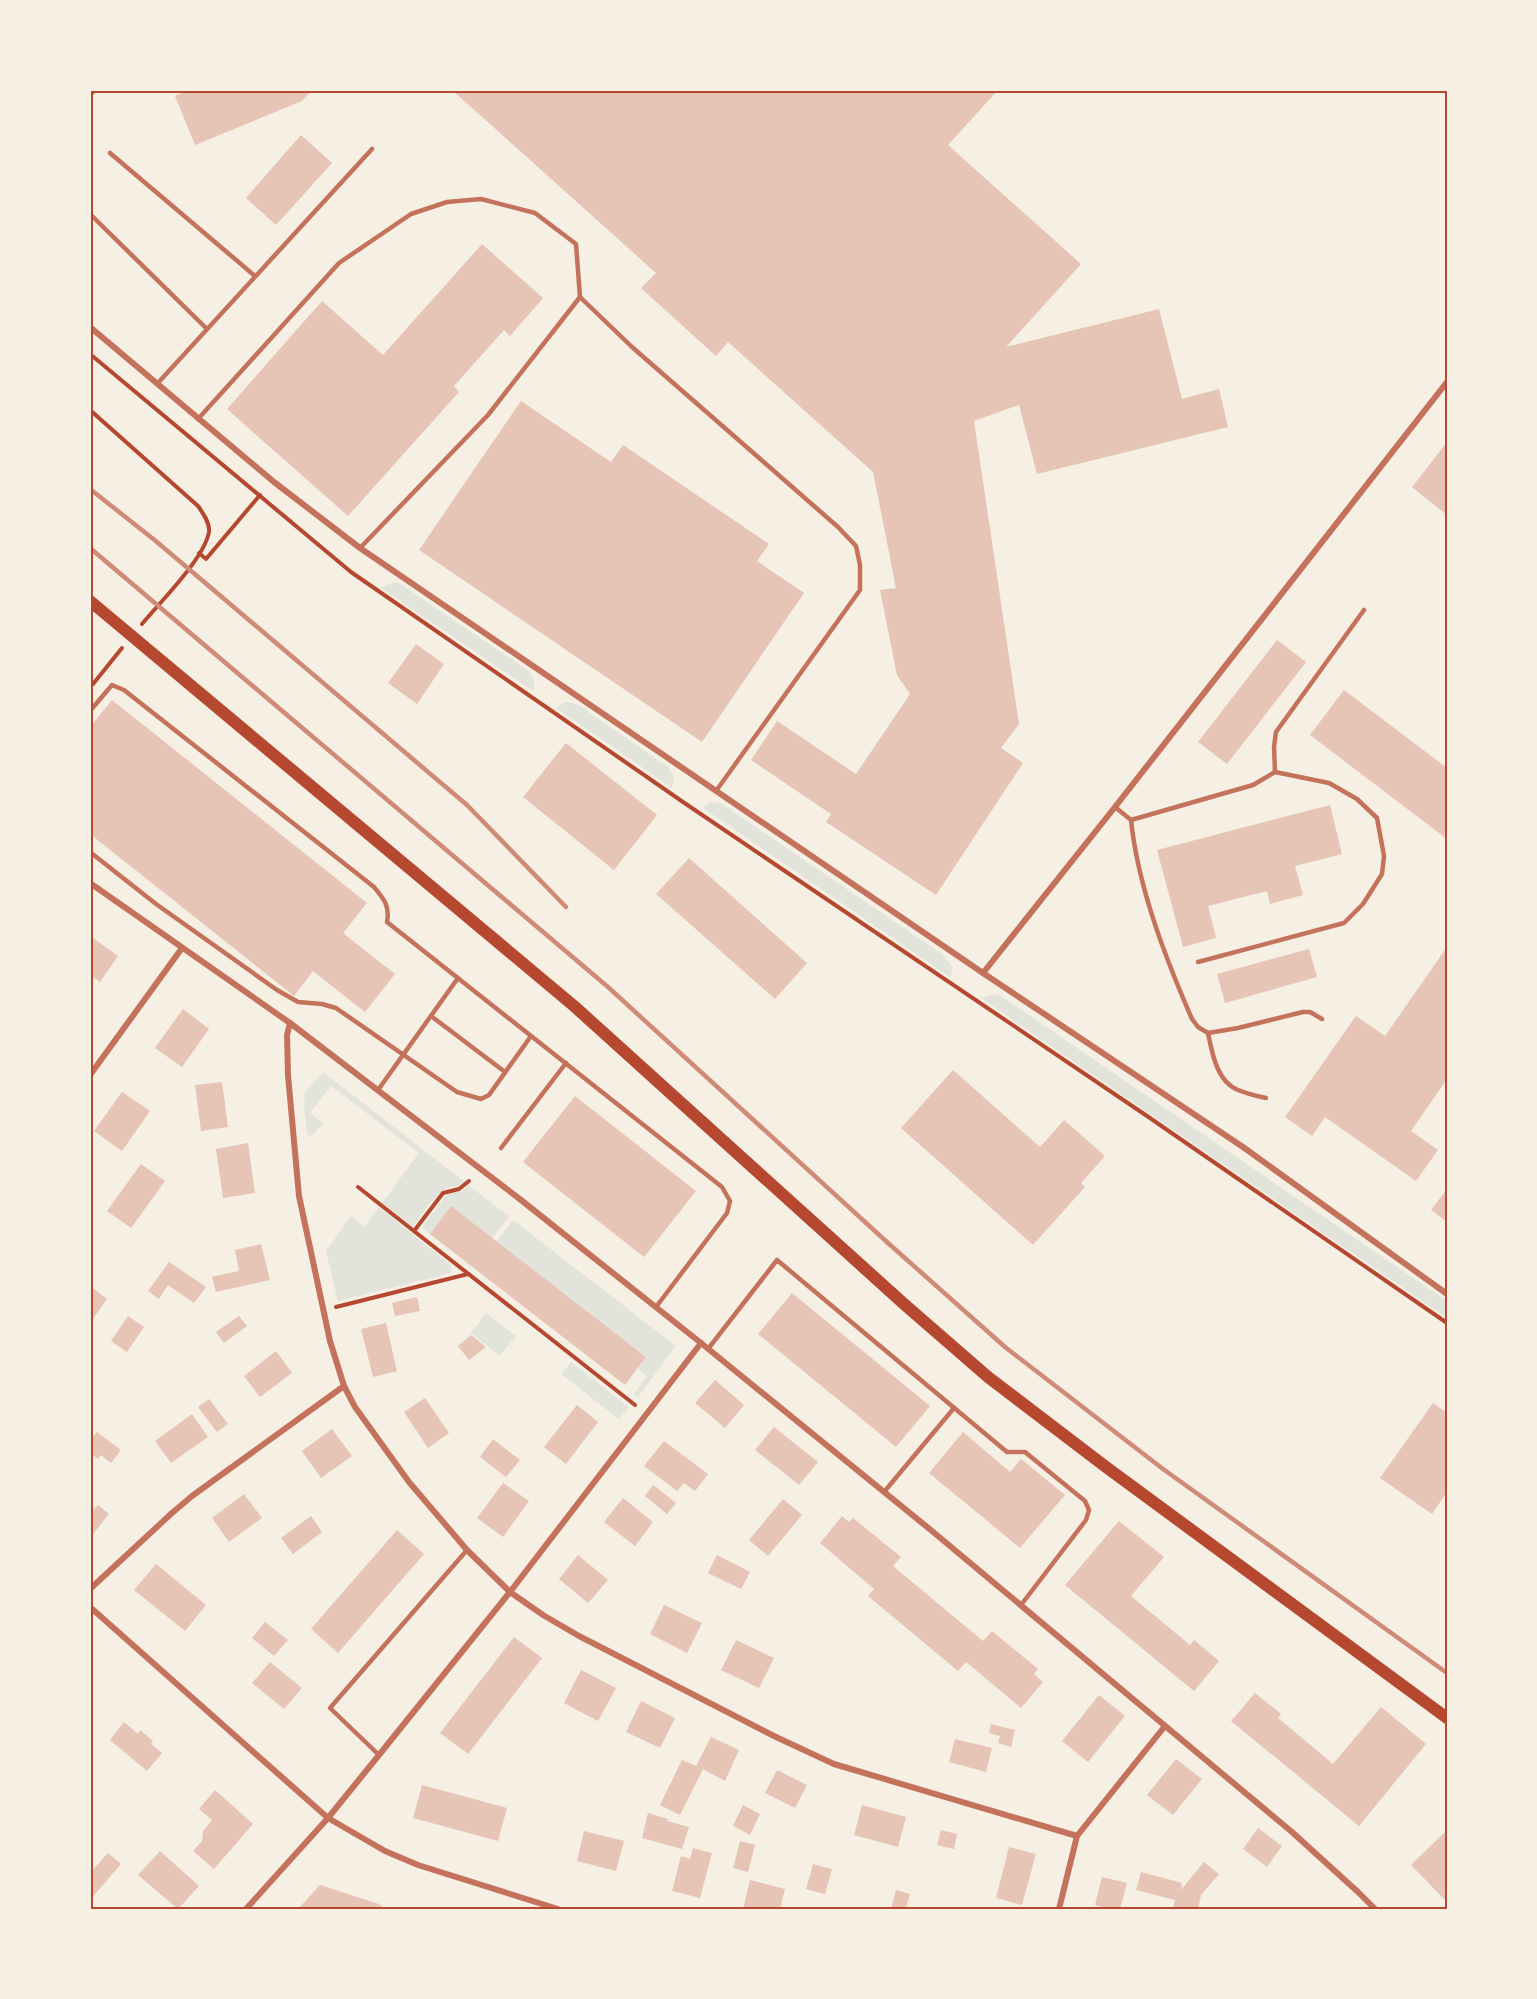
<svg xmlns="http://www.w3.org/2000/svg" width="1537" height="1999" viewBox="0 0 1537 1999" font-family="'Public Sans',sans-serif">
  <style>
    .green { fill: #e2e4dc }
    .building { fill: #e6c5b7 }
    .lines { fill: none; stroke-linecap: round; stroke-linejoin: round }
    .path { stroke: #b5482f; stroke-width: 4 }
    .service { stroke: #c5725c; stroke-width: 4.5 }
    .minor { stroke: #c5725c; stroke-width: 6 }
    .secondary { stroke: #b5482f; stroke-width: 12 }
    .rail { stroke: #cf8b77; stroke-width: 4.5 }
    .neatline { fill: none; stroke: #b5482f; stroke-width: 2 }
  </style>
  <rect width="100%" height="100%" fill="#f6efe4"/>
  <g class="green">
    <path d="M393 582 399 583 529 671C533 678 536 683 533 691L381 588Z"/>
    <polygon points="565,702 573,703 580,706 668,767 674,777 672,788 556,708"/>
    <polygon points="716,802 722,804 942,954 952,966 951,978 703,808 709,803"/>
    <polygon points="995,994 1001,996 1447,1301 1447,1318 981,998"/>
    <path d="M323 1072 465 1182C458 1189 449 1185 442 1191 431 1200 422 1215 413 1226L382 1203 419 1153 331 1086 310 1113 323 1123 312 1136 307 1135 304 1107 305 1093Z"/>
    <polygon points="468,1185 509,1216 492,1238 451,1207 430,1234 422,1227 448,1193 463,1191"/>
    <polygon points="379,1207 451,1265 452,1273 338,1301 326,1251 351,1216 364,1227"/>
    <polygon points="513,1220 676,1346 638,1397 634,1394 647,1376 638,1369 646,1357 496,1242"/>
    <polygon points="486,1313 516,1336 500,1356 471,1333"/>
    <polygon points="571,1362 629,1407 619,1419 561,1374"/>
  </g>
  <g class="building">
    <polygon points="189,90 312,90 302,101 195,145 175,96"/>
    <polygon points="452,90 998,90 948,145 1081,264 1006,347 1159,309 1182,399 1219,389 1228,427 1037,474 1019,405 974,421 1019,724 1001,748 1023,763 936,895 826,822 831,814 751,760 777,721 856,774 910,694 897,675 880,590 896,588 873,472 728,342 716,356 641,288 656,273"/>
    <polygon points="301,135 332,163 276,225 246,198"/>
    <polygon points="482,244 543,298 510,336 504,330 454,386 459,392 348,516 227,409 322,301 383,355"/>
    <polygon points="521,401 611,462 623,445 769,544 757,561 804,593 702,742 419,550"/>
    <polygon points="1447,442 1447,515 1412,487"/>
    <polygon points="1277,640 1306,662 1227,764 1198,742"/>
    <polygon points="416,644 444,664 417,704 388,683"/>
    <polygon points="1344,690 1447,768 1447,839 1310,735"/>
    <polygon points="112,700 367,903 343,933 395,974 365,1012 313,971 294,996 90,834 90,727"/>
    <polygon points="566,743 657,815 614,870 523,797"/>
    <polygon points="1330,805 1342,854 1295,866 1303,895 1270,904 1267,891 1208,906 1216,938 1183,947 1157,850"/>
    <polygon points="689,858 807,963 775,999 656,894"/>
    <polygon points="93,938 118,956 100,982 90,975 90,942"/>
    <polygon points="1447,947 1447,1079 1411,1131 1438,1150 1416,1181 1325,1117 1312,1136 1285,1117 1356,1016 1385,1036"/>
    <polygon points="1309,949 1317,977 1225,1003 1217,974"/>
    <polygon points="183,1009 209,1029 182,1067 155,1048"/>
    <polygon points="953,1070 1040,1147 1064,1120 1105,1156 1081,1183 1085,1187 1033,1245 901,1128"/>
    <polygon points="222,1082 228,1127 201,1131 195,1085"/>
    <polygon points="122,1092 150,1111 122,1151 94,1131"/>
    <polygon points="575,1096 696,1191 644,1257 523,1162"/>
    <polygon points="248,1143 255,1193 223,1198 216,1149"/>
    <polygon points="141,1164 165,1181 131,1228 107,1211"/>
    <polygon points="1447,1189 1447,1222 1431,1210"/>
    <polygon points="451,1206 646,1357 625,1385 430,1234"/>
    <polygon points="261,1244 270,1280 216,1292 212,1277 239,1271 235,1250"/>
    <polygon points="169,1262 206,1287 194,1303 168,1285 159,1299 148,1291"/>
    <polygon points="90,1286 107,1299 90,1323"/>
    <polygon points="792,1293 930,1406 896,1447 758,1334"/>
    <polygon points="417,1297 420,1311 395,1316 392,1303"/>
    <polygon points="128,1316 144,1327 127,1352 111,1341"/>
    <polygon points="239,1316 247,1326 224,1343 216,1332"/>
    <polygon points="386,1323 397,1371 373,1377 361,1329"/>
    <polygon points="471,1335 486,1347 469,1360 458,1346"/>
    <polygon points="276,1351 292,1373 260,1397 244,1376"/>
    <polygon points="715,1380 744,1405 725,1428 695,1403"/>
    <polygon points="425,1398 449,1433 428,1448 404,1412"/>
    <polygon points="209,1399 228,1424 217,1432 198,1407"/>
    <polygon points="1433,1403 1447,1413 1447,1492 1432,1514 1380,1478"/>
    <polygon points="577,1405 598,1422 566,1464 544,1447"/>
    <polygon points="192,1414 208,1437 171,1463 155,1441"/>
    <polygon points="774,1427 818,1462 799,1485 755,1450"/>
    <polygon points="332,1429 352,1456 321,1478 302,1451"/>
    <polygon points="97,1432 121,1450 111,1463 101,1455 98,1459 90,1453 90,1441"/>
    <polygon points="963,1432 1010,1472 1021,1459 1065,1495 1020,1548 929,1473"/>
    <polygon points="493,1439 520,1460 506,1477 480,1457"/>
    <polygon points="664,1441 708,1474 695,1491 684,1483 677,1491 644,1466"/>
    <polygon points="503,1483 529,1501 503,1537 477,1518"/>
    <polygon points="653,1485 676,1503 667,1514 645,1496"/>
    <polygon points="244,1494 262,1518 229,1542 212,1518"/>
    <polygon points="623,1498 653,1522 635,1546 604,1522"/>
    <polygon points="783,1499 802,1515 768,1556 749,1540"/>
    <polygon points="98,1505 109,1514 90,1538 90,1507 93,1510"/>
    <polygon points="311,1516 322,1532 293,1554 281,1538"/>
    <polygon points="842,1516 849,1522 853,1518 901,1557 893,1566 983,1641 992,1631 1038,1669 1034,1674 1043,1682 1021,1708 966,1662 958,1671 868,1596 874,1589 820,1543"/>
    <polygon points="1119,1521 1164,1557 1131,1596 1190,1645 1194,1640 1219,1661 1194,1691 1065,1585"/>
    <polygon points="397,1530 424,1554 338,1653 311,1629"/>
    <polygon points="578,1555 608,1580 588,1603 559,1579"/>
    <polygon points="717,1555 750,1572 741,1589 708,1573"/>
    <polygon points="156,1564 206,1605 185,1631 134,1590"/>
    <polygon points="664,1605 702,1623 687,1653 650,1634"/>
    <polygon points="265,1622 288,1640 274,1656 252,1638"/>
    <polygon points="514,1637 542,1658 468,1754 440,1733"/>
    <polygon points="736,1640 774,1658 759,1688 721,1670"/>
    <polygon points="270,1662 302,1688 284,1709 252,1683"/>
    <polygon points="581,1670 616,1688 598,1721 564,1703"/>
    <polygon points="1255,1693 1281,1714 1278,1718 1333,1764 1381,1707 1426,1744 1359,1826 1231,1721"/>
    <polygon points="1099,1695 1125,1716 1088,1762 1062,1741"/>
    <polygon points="641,1701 675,1718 660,1748 626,1732"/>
    <polygon points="124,1722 138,1734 140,1730 153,1741 151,1744 162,1753 147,1771 110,1740"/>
    <polygon points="991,1724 1015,1730 1011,1747 998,1743 1000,1736 989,1733"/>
    <polygon points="711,1737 739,1750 725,1781 703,1769 680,1815 660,1805 682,1760 696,1766"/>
    <polygon points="955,1739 992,1748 986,1772 949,1762"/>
    <polygon points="1176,1759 1202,1779 1173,1815 1147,1795"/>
    <polygon points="777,1770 807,1785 795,1808 765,1793"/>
    <polygon points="422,1785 507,1808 498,1841 413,1818"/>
    <polygon points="215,1790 253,1824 214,1869 193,1851 202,1841 203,1831 212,1820 199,1809"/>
    <polygon points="743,1805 760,1814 750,1835 733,1826"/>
    <polygon points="862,1805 906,1817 898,1847 854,1835"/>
    <polygon points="648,1813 668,1819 667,1821 689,1827 682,1849 642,1838"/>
    <polygon points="1258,1828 1282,1846 1267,1867 1243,1849"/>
    <polygon points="941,1830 957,1834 954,1849 937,1845"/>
    <polygon points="1447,1830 1447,1902 1411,1865"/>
    <polygon points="584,1831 624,1841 616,1871 577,1861"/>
    <polygon points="740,1841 755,1845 748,1872 733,1868"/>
    <polygon points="1009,1847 1036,1854 1022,1905 996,1898"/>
    <polygon points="693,1848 712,1853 700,1898 672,1891 681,1856 690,1859"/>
    <polygon points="160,1851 199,1886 178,1909 138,1875"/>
    <polygon points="108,1853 121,1864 90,1900 90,1873"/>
    <polygon points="1204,1862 1219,1874 1201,1895 1198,1909 1173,1909 1175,1900 1136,1890 1141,1872 1182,1883 1181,1890"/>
    <polygon points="813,1864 832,1869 825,1894 806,1889"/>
    <polygon points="1102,1877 1127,1883 1120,1909 1109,1909 1095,1905"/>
    <polygon points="750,1880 785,1889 780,1909 743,1909"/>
    <polygon points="320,1885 379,1904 384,1909 298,1909"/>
    <polygon points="896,1890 910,1894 906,1909 891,1909"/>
  </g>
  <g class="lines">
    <g class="path">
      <polyline points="90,354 351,572 683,802 1147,1116 1447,1323"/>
      <path d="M90 410 198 506C203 513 210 523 209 532 204 559 160 602 142 624"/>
      <polyline points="199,553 206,559 260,495"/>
      <polyline points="93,684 122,648"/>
      <polyline points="358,1187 635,1405"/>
      <polyline points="414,1231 443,1193 459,1189 469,1181"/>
      <polyline points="336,1307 468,1274"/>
    </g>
    <g class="service">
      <polyline points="90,95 95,90"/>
      <polyline points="110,153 255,276"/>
      <polyline points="90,214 207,329"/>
      <polyline points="157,384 372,149"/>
      <polyline points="198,419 339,263 411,214 447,202 481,199 535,213 576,244 580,297"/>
      <polyline points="360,548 488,415 580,297 632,347 838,527 856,546 860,565 860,590 716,791"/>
      <path d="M90 711 112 685 124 690 374 887C384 899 390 906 387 922L722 1187 730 1201 727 1213 656 1307"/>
      <polyline points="1275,772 1274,747 1276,732 1364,610"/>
      <polyline points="1115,807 1131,820 1253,785 1275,772 1329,783 1357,799 1377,818 1384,856 1382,874 1363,904 1344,923 1198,962"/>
      <path d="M1131 820C1138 887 1165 957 1192 1019L1198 1027 1208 1033 1238 1028 1303 1012H1310L1322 1019"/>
      <polyline points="90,852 156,904 277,990 298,1002 322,1004 336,1008 457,1092 481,1099 489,1095 531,1036"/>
      <polyline points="431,1016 505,1072"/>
      <path d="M1208 1033C1212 1053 1217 1082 1238 1090 1247 1094 1257 1096 1266 1098"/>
      <polyline points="378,1090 458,978"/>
      <polyline points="501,1148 566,1063"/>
      <polyline points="708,1349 777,1260 1007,1452 1025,1452 1085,1501 1089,1510 1086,1520 1021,1605"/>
      <polyline points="884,1492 954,1408"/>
      <polyline points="379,1755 330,1708 467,1550"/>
    </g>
    <g class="minor">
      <polyline points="90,327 274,482 360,548 983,973 1243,1147 1447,1294"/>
      <polyline points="90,883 290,1023 521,1200 701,1343 932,1531 1292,1832 1358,1892 1375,1909"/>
      <polyline points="983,973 1115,807 1447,382"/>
      <polyline points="290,1023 287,1035 288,1075 299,1196 330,1341 344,1386 355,1407 409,1482 467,1550 510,1592 543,1615 579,1636 776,1737 834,1764 1077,1836"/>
      <polyline points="90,1075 182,948"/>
      <polyline points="90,1589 172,1513 192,1496 344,1386"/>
      <polyline points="90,1607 328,1818 385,1851 418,1865 558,1909"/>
      <polyline points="246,1909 328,1818 379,1755 510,1592 701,1343"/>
      <polyline points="1059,1909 1077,1836 1165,1726"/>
    </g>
    <polyline class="secondary" points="90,601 574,1006 904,1304 988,1377 1106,1467 1447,1718"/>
    <g class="rail">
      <polyline points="90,489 157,542 467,805 566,907"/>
      <polyline points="90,548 608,987 888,1243 1005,1347 1163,1469 1447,1673"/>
    </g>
  </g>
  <rect width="1537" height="1999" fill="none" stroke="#f6efe4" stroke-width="183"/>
  <rect x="92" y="92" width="1354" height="1816" class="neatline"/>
</svg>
